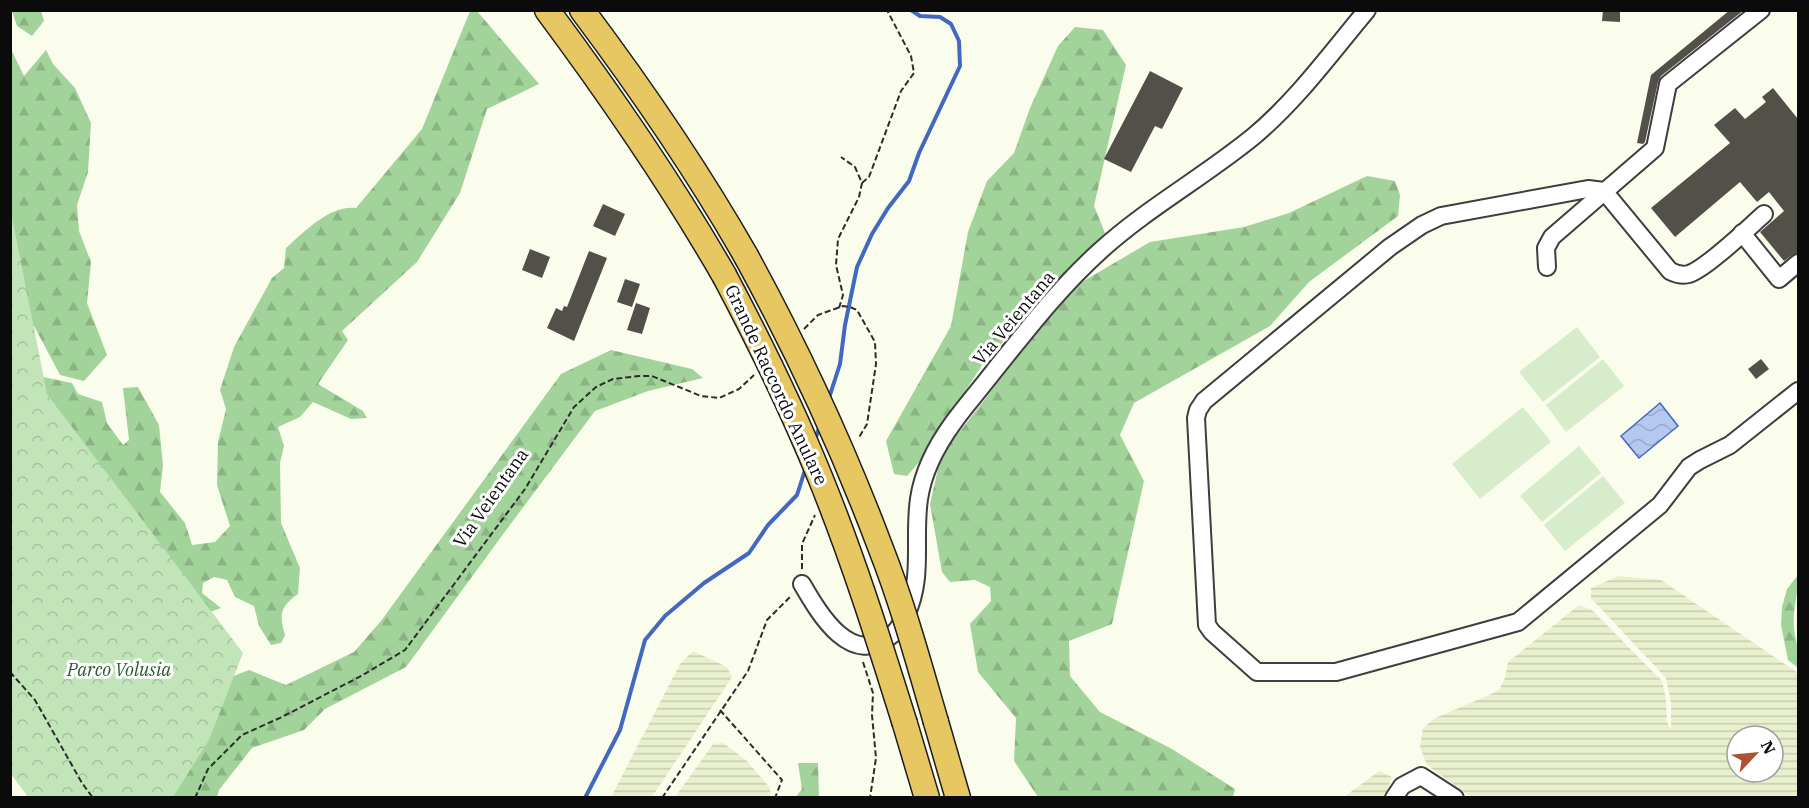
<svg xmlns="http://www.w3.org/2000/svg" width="1809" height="808" viewBox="0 0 1809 808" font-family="'IBM Plex Serif',serif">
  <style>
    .farmland { fill: url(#farmland-rules); fill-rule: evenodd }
    .forest { fill: url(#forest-firs) }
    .park { fill: url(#park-crowns) }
    .pitch { fill: #d6ecca }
    .water { fill: url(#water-waves); stroke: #4368c0; stroke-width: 1.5 }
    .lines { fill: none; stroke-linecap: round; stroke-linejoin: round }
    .stream { stroke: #4368c0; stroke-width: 4 }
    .building { fill: #535049 }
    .minor-casing { stroke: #3e3e3e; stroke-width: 20 }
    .highway-casing { stroke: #1c1c1c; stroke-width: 27 }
    .path { stroke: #2d2d2d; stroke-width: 2; stroke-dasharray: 6 3; stroke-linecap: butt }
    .minor { stroke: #fff; stroke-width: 16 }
    .highway { stroke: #e6c761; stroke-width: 24 }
    .highway-bridge-casing { stroke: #1c1c1c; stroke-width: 27; stroke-linecap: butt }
    .highway-bridge { stroke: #e6c761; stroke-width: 24 }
    .labels { text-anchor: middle; stroke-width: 6; stroke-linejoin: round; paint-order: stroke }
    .street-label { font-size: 18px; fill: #0b0b0b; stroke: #fff }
    .park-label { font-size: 18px; font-style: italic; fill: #235c28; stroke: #fff }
  </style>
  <defs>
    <pattern id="farmland-rules" width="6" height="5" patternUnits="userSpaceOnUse" patternTransform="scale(1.5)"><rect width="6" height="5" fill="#e9f0ce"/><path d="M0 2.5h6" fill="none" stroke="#c6ccb0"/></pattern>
    <pattern id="forest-firs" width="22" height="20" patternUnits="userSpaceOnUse" patternTransform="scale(1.5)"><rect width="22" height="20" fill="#a2d39a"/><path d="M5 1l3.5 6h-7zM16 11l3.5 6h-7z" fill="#8ab483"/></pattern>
    <pattern id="park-crowns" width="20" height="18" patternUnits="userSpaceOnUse" patternTransform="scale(1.5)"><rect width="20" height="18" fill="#c2e4b9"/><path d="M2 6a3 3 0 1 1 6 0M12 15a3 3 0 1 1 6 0" fill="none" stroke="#a5c29e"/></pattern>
    <pattern id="water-waves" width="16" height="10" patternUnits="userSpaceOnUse" patternTransform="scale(1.5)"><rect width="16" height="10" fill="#b5c8f0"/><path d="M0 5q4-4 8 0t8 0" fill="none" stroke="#9aaacc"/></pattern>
  </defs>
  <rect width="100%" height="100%" fill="#fbfdec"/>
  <g class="farmland">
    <path d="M1619 576 1661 580 1798 673V797H1471L1427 765 1420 747 1423 728 1435 718 1487 696 1499 690 1505 678 1508 662 1579 605 1592 610 1662 681 1666 699 1667 722 1671 730V703L1666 678 1591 598V588ZM1737 736H1773V772H1737Z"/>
    <polygon points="693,651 727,667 732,677 652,797 611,797 680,664"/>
    <polygon points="723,743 746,760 770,788 770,797 675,797 713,744"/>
    <polygon points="1379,771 1392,777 1385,797 1344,797"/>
  </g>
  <g class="forest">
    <polygon points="12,11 41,11 44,21 32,36 17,26"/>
    <path d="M470 11H477L539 84 487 109 460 193 417 262 342 331 348 340 318 384 363 411 367 418 351 419 313 402 300 417 278 427 284 446 280 463 281 523 300 568 298 594C280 607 279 614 285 635L281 643 271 645 259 626 254 606 235 597 227 580 214 577 203 583 202 593 221 608 210 612 10 418V382L38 376 72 383 78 394 102 402 107 423 123 445 129 440 123 388 138 387 159 425 163 465 160 492 185 523 192 545 215 542 230 526 217 485 218 442 226 409 220 390 234 347 272 278 284 268 286 248C305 231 330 205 356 208L422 129Z"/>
    <polygon points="1075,27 1103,30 1126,65 1094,206 1105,233 984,362 921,460 907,476 894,474 886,441 951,326 968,232 987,181 1014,153 1030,108 1058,46"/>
    <polygon points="10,47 24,76 46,50 53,64 75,88 91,123 88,172 77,205 79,231 91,262 87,303 107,355 84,381 60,375 34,326 19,339 11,369"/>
    <polygon points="1367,176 1395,181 1400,195 1398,216 1309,282 1270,326 1134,403 1120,435 1144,481 1112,624 1069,641 1070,676 1100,712 1172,749 1235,789 1233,797 1038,797 1014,761 1016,718 978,672 970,624 991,601 990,587 975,580 950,582 942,572 930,504 941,456 1070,289 1150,242 1244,227 1289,213"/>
    <polygon points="611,350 692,369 703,378 648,391 595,411 501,537 406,667 325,709 304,730 252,748 219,790 217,797 170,798 223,680 249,670 286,685 354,652 381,621 561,374"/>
    <path d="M1798 575C1799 593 1792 610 1794 628 1795 640 1801 654 1797 667L1788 660 1781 625 1782 607 1787 589Z"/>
    <polygon points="798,763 818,763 819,797 796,797 802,789"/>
  </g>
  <polygon class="park" points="10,207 47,394 243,653 209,740 173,797 28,797 11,774"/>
  <g class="pitch">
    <polygon points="1577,327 1600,357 1543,402 1519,372"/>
    <polygon points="1603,359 1624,386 1566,432 1546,405"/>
    <polygon points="1523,407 1551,442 1480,499 1452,464"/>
    <polygon points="1579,446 1601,473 1542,522 1520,496"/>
    <polygon points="1603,476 1625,503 1565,551 1544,525"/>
  </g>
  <polygon class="water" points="1660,403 1678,426 1639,458 1621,436"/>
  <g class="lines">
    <g class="stream">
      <polyline points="829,398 840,364 845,325 857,267 872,234 888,208 909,181 919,153 960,66 959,41 951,24 940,17 920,16 911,10"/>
      <polyline points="815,440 820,425"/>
      <polyline points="585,798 620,730 645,640 665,616 704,583 749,553 768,525 797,495 806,467"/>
    </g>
  </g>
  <g class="building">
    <polygon points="1603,10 1620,10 1620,22 1602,21"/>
    <polygon points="1730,10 1744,10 1661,76 1658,82 1645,142 1643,144 1637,143 1651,75"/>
    <polygon points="1150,71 1183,88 1162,129 1155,126 1131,172 1104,159"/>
    <polygon points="1773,88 1798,119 1798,253 1792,255 1784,261 1760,232 1784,211 1769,192 1757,202 1740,182 1675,237 1651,208 1730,143 1714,125 1735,108 1745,119 1766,102 1762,97"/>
    <polygon points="603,204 625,214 615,236 593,226"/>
    <polygon points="530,249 550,257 542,278 522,270"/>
    <polygon points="589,251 607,258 574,341 547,328 556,308 562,311 564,306 567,307"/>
    <polygon points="625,279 640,284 632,307 617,302"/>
    <polygon points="636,303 650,308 642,334 627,330"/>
    <polygon points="1761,359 1769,369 1756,379 1748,369"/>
  </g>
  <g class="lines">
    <defs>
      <g id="minor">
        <path d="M1764 214C1747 229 1707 268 1689 274 1682 276 1676 274 1670 271L1604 191 1588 189 1441 216 1422 225 1390 247 1204 401 1198 410 1196 418 1207 625 1212 632 1257 672H1336L1518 622 1660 505 1689 467 1700 460 1730 445 1798 391"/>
        <polyline points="1742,233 1779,279 1798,263"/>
        <polyline points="1547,267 1546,248 1552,237 1655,148 1668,84 1761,10"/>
        <path d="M802 584C820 615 852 670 893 634 899 629 902 622 906 615 924 577 913 539 919 499 923 472 937 445 953 423 966 405 981 388 994 371 1027 330 1060 287 1100 251 1147 208 1204 177 1254 136 1297 100 1331 53 1367 10"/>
        <polyline points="1394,798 1402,786 1421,776 1455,798"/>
      </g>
      <g id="highway">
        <path d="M547 10C611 96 671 183 724 275"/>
        <path d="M582 10C642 90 697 170 746 256"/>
        <polyline points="936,722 958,798"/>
        <polyline points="905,724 927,798"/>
      </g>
    </defs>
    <use href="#minor" class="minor-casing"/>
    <use href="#highway" class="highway-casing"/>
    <g class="path">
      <polyline points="862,183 869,177 901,91 914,73 911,56 887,10"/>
      <polyline points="839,308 843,295 836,265 838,239 859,197 862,183 855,167 841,157"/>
      <polyline points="804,329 818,315 843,306 850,307 857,310 875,342 876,364 867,424 858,439"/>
      <polyline points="802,569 802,544 815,515"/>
      <polyline points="863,662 873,693 872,715 876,758 870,798"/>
      <polyline points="10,672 35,700 82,783 93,798"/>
      <polyline points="720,710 782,780 775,798"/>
      <polyline points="195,798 208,769 242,735 282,717 361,676 405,650 525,489 574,407 596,387 613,379 639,376 652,376 701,396 719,398 739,389 754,375"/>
      <polyline points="662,798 748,671 767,620 792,595"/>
    </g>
    <use href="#minor" class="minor"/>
    <use href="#highway" class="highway"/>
    <defs>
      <g id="highway-bridge">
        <path d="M746 256C798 351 843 448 881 549 903 605 919 664 936 722"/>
        <path d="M724 275C759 341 792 408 820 477 853 558 879 641 905 724"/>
      </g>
    </defs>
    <use href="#highway-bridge" class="highway-bridge-casing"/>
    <use href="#highway-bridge" class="highway-bridge"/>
  </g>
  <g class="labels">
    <g class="street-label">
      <text transform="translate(1014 318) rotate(-50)" y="6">Via Veientana</text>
      <text transform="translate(776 385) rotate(65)" y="6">Grande Raccordo Anulare</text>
      <text transform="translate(491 498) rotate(-55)" y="6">Via Veientana</text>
    </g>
    <g class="park-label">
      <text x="119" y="676">Parco Volusia</text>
    </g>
  </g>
  <rect width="1809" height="808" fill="none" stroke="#0b0b0b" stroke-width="24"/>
  <g transform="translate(1755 754) rotate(64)"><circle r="28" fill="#ffffff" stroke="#9d9d9d" stroke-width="1.5"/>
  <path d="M0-4.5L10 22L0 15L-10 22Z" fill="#ad5131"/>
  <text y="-9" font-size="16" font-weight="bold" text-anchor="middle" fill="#0b0b0b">N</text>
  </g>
</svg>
